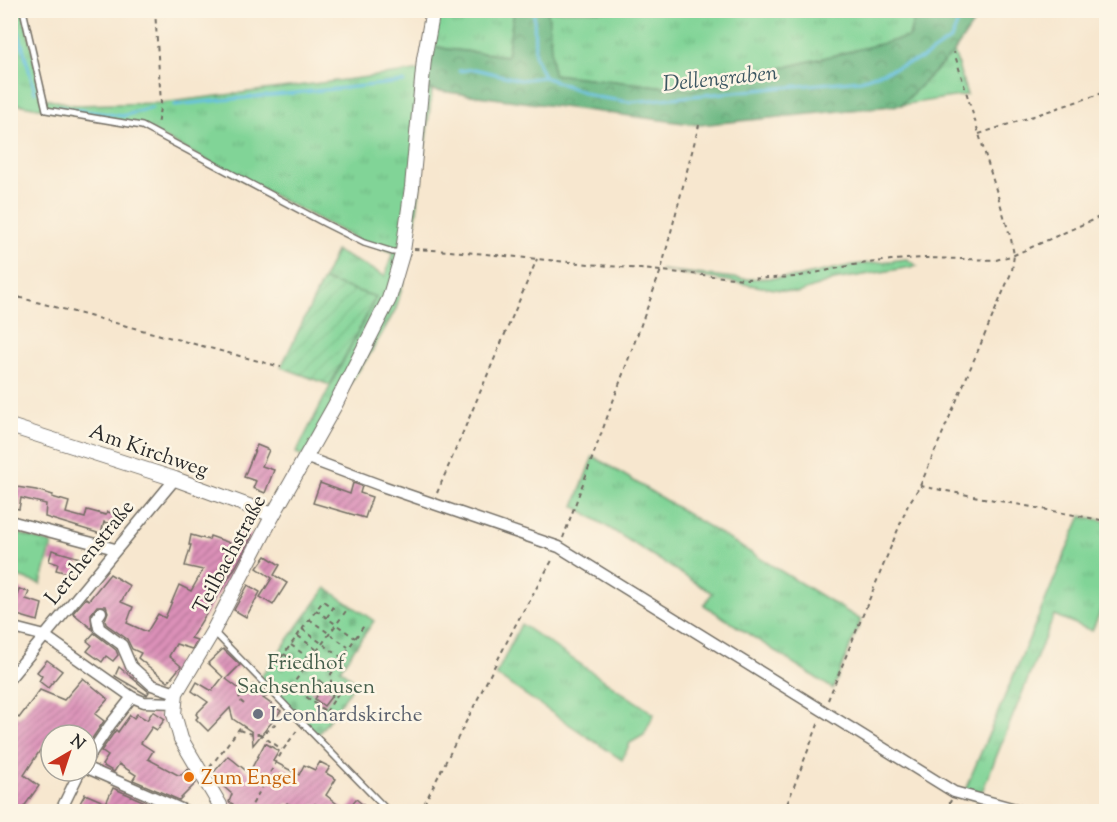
<svg xmlns="http://www.w3.org/2000/svg" width="1117" height="822" viewBox="0 0 1117 822" font-family="'Sorts Mill Goudy',serif">
  <style>
    .grass { fill: url(#grass-tufts); stroke: #568061; stroke-width: 1.5 }
    .forest { fill: url(#forest-crowns); stroke: #4a7056; stroke-width: 1.5 }
    .cemetery { fill: url(#cemetery-stones); stroke: #568061; stroke-width: 1.5 }
    .garden { fill: url(#garden-furrows); stroke: #568061; stroke-width: 1.5 }
    .lines { fill: none; stroke-linecap: round; stroke-linejoin: round }
    .stream { stroke: #64bfe2; stroke-width: 3 }
    .building { fill: url(#building-hatch) }
    .service-casing { stroke: #726d64; stroke-width: 8 }
    .minor-casing { stroke: #726d64; stroke-width: 13 }
    .tertiary-casing { stroke: #726d64; stroke-width: 16 }
    .path { stroke: #726d64; stroke-width: 2; stroke-dasharray: 4.5 4.5; stroke-linecap: butt }
    .service { stroke: #fff; stroke-width: 5 }
    .minor { stroke: #fff; stroke-width: 10 }
    .tertiary { stroke: #fff; stroke-width: 14 }
    .worship-dot { fill: #6b7280; stroke: #fcf5e5; stroke-width: 2 }
    .food-dot { fill: #e8710a; stroke: #fcf5e5; stroke-width: 2 }
    .labels { text-anchor: middle; stroke-width: 5; stroke-linejoin: round; paint-order: stroke }
    .street-label { font-size: 21px; fill: #2b2b2b; stroke: #fcf5e5 }
    .park-label { font-size: 21px; fill: #455e4b; stroke: #fcf5e5 }
    .worship-label { font-size: 21px; fill: #5b616d; stroke: #fcf5e5; text-anchor: start }
    .food-label { font-size: 21px; fill: #c56008; stroke: #fcf5e5; text-anchor: start }
    .water-label { font-size: 22px; font-style: italic; fill: #3c5762; stroke: #fcf5e5 }
  </style>
  <defs>
    <pattern id="grass-tufts" width="24" height="20" patternUnits="userSpaceOnUse" patternTransform="scale(1.5)"><rect width="24" height="20" fill="#81d497"/><path d="M3 7l-1-3M5 7V3M7 7l1-3M15 17l-1-3M17 17v-4M19 17l1-3" fill="none" stroke="#70b682"/></pattern>
    <pattern id="forest-crowns" width="20" height="18" patternUnits="userSpaceOnUse" patternTransform="scale(1.5)"><rect width="20" height="18" fill="#68b680"/><path d="M2 6a3 3 0 1 1 6 0M12 15a3 3 0 1 1 6 0" fill="none" stroke="#569469"/></pattern>
    <pattern id="cemetery-stones" width="16" height="16" patternUnits="userSpaceOnUse" patternTransform="scale(1.5)"><rect width="16" height="16" fill="#81d497"/><path d="M2 7V4a2 2 0 0 1 4 0v3zM10 15v-3a2 2 0 0 1 4 0v3z" fill="#70b682"/></pattern>
    <pattern id="garden-furrows" width="10" height="10" patternUnits="userSpaceOnUse" patternTransform="scale(1.5)"><rect width="10" height="10" fill="#81d497"/><path d="M-1 1l2-2M0 10L10 0M9 11l2-2" fill="none" stroke="#70b682"/></pattern>
    <pattern id="building-hatch" width="6" height="6" patternUnits="userSpaceOnUse" patternTransform="scale(1.5)"><rect width="6" height="6" fill="#db90b8"/><path d="M-1 1l2-2M0 6l6-6M5 7l2-2" fill="none" stroke="#b27696"/></pattern>
  </defs>
  <rect width="100%" height="100%" fill="#fcf5e5"/>
  <filter id="ink" filterUnits="userSpaceOnUse"><feTurbulence type="fractalNoise" baseFrequency=".0167" numOctaves="2"/><feDisplacementMap in="SourceGraphic" scale="12" xChannelSelector="R" yChannelSelector="G"/><feConvolveMatrix kernelMatrix="1 2 1 2 8 2 1 2 1" color-interpolation-filters="sRGB"/></filter>
  <filter id="wash" filterUnits="userSpaceOnUse"><feTurbulence type="fractalNoise" baseFrequency=".008" numOctaves="4" result="noise"/><feDisplacementMap in="SourceGraphic" scale="24" xChannelSelector="R" yChannelSelector="G"/><feGaussianBlur stdDeviation="1.35" result="paint"/><feColorMatrix in="noise" values="0 0 0 0 0 0 0 0 0 0 0 0 0 0 0 0 0 1.4 0 .05"/><feComposite in="paint" operator="in"/></filter>
  <g filter="url(#wash)">
    <rect width="100%" height="100%" fill="#f7e7cf"/>
    <g class="grass">
      <polygon points="10,11 23,11 43,98 75,105 161,103 423,70 421,87 432,91 412,250 396,309 370,354 335,405 305,457 296,453 376,297 323,280 336,251 385,276 393,252 364,243 142,126 11,103"/>
      <polygon points="433,11 514,11 507,56 447,49 427,44"/>
      <polygon points="548,11 916,11 909,37 692,90 552,74"/>
      <polygon points="954,52 967,95 901,105"/>
      <polygon points="907,259 917,266 834,280 798,293 661,270 744,279 796,277 853,265"/>
      <polygon points="593,456 861,620 833,689 704,605 712,593 574,506"/>
      <polygon points="1081,516 1106,521 1106,598 1092,631 1054,615 979,799 963,795"/>
      <polygon points="17,533 52,544 41,584 11,575 11,557"/>
      <polygon points="521,624 654,714 644,735 630,743 622,760 496,675"/>
    </g>
    <polygon class="forest" points="514,11 548,11 553,74 692,90 909,37 916,11 1008,11 977,18 954,52 901,105 699,125 432,90 421,87 427,44 447,49 507,56"/>
    <polygon class="cemetery" points="326,588 374,621 340,669 356,682 317,736 260,678"/>
    <polygon class="garden" points="323,280 376,297 330,385 281,367"/>
    <g class="lines">
      <g class="stream">
        <polyline points="13,10 35,92"/>
        <polyline points="534,10 535,57 544,76"/>
        <polyline points="459,71 475,69 520,80 544,77 596,97 630,102 861,80 923,58 951,39 959,20 959,10"/>
        <polyline points="174,105 404,82"/>
        <polyline points="56,107 122,116 152,108"/>
      </g>
    </g>
    <g id="blocks">
      <g class="building">
        <polygon points="257,445 269,450 262,466 274,470 265,493 253,488 256,481 244,477"/>
        <polygon points="320,483 350,494 353,483 362,486 360,493 372,497 365,518 313,503"/>
        <polygon points="10,486 36,490 53,495 52,497 69,502 66,513 85,518 87,510 106,515 107,512 120,515 117,526 104,522 101,534 45,517 46,504 21,498 19,509 10,507"/>
        <polygon points="240,529 252,535 249,542 236,566 191,638 197,640 192,649 176,644 169,656 181,666 168,682 138,658 141,653 132,649 127,639 106,624 105,620 108,612 106,606 97,606 91,614 92,629 73,613 86,598 89,600 110,574 130,586 121,602 133,607 127,623 147,632 158,614 165,618 179,585 191,591 203,570 185,566 191,545 189,545 191,535 209,540 210,536 233,544"/>
        <polygon points="52,550 80,558 75,575 56,570 58,564 49,561"/>
        <polygon points="266,556 280,565 274,575 287,583 273,605 260,597 272,578 257,568"/>
        <polygon points="248,585 260,592 246,617 234,610"/>
        <polygon points="19,589 29,592 26,599 42,604 38,621 10,613 10,602 15,604"/>
        <polygon points="94,633 116,650 118,655 113,661 106,656 102,662 87,651 92,645 87,641"/>
        <polygon points="223,649 240,665 226,679 245,693 256,690 264,691 269,695 263,698 281,711 253,745 252,732 233,719 230,708 208,731 196,719 198,717 196,714 208,702 192,691 197,682 212,691 223,677 208,663"/>
        <polygon points="47,660 62,671 48,688 39,681 42,676 37,672"/>
        <polygon points="119,667 149,692 147,695 115,676"/>
        <polygon points="83,678 108,699 95,714 104,721 89,743 87,741 87,735 50,735 24,775 39,786 20,812 10,812 10,800 15,794 10,791 10,711 19,718 40,690 64,700"/>
        <polygon points="319,680 334,693 324,706 315,699 317,696 310,691"/>
        <polygon points="153,711 165,719 157,730 152,727 141,743 153,751 148,759 178,775 181,775 188,769 196,783 179,800 133,780 136,775 119,764 114,772 102,765 108,756 101,751 116,730 118,732 130,715 134,718 137,714 147,720"/>
        <polygon points="265,743 279,751 273,761 299,775 304,765 315,770 320,762 330,767 326,773 336,779 326,795 346,811 356,799 372,812 323,812 315,804 311,812 302,812 287,803 283,812 230,812 233,804 229,802 232,794 216,780 212,774 228,756 249,773"/>
        <polygon points="113,788 168,812 119,812 109,807 106,812 87,812 78,807 85,794 106,803"/>
      </g>
    </g>
  </g>
  <g filter="url(#ink)">
    <use href="#blocks" fill-opacity="0" stroke="#726d64" stroke-width="1.5"/>
    <g class="lines">
      <defs>
        <g id="service">
          <polyline points="23,10 46,110 142,126 326,224 364,243 393,252 401,252"/>
          <polyline points="214,632 389,812"/>
        </g>
        <g id="minor">
          <polyline points="305,457 382,486 559,547 954,792 1026,812"/>
          <polyline points="10,521 115,549"/>
          <polyline points="101,612 97,618 99,628 122,645 131,666 152,685 176,693"/>
          <polyline points="10,627 45,636 132,697"/>
          <polyline points="10,678 175,479"/>
          <polyline points="87,759 110,725 132,697 144,702 175,703"/>
          <polyline points="87,768 188,812"/>
          <polyline points="60,812 80,771"/>
        </g>
        <g id="tertiary">
          <polyline points="10,426 175,479 273,515"/>
          <polyline points="220,812 220,805 181,739 174,714 176,693 213,631 273,515 335,405 389,299 403,251 412,187 424,59 433,10"/>
        </g>
      </defs>
      <use href="#service" class="service-casing"/>
      <use href="#minor" class="minor-casing"/>
      <use href="#tertiary" class="tertiary-casing"/>
      <g class="path">
        <polyline points="155,10 161,103 157,125"/>
        <polyline points="979,134 1106,92"/>
        <polyline points="414,249 465,252 744,279 796,277 853,265 891,260 925,258 996,260 1014,255 1106,214"/>
        <polyline points="10,295 281,367"/>
        <polyline points="920,486 1106,521"/>
        <polyline points="437,493 537,259"/>
        <polyline points="563,538 661,270 699,125"/>
        <polyline points="316,610 355,638"/>
        <polyline points="309,619 348,647"/>
        <polyline points="302,629 341,657"/>
        <polyline points="298,636 317,650"/>
        <polyline points="291,645 310,659"/>
        <polyline points="316,653 335,667"/>
        <polyline points="284,654 304,668"/>
        <polyline points="281,658 323,601 333,608 327,617"/>
        <polyline points="292,686 341,723"/>
        <polyline points="285,695 346,611"/>
        <polyline points="828,700 908,505 920,486 1012,271 1014,255 1011,239 954,52"/>
        <polyline points="244,704 238,699 244,691 254,684"/>
        <polyline points="326,712 339,692 331,687 331,674 365,624"/>
        <path d="M239 730C262 739 269 733 283 714"/>
        <polyline points="259,734 282,749"/>
        <polyline points="210,767 242,725"/>
        <polyline points="231,808 246,812"/>
        <polyline points="248,812 283,750 298,729"/>
        <polyline points="420,812 517,622 554,557"/>
        <polyline points="784,812 819,722"/>
        <polyline points="946,812 951,800"/>
      </g>
      <use href="#service" class="service"/>
      <use href="#minor" class="minor"/>
      <use href="#tertiary" class="tertiary"/>
    </g>
  </g>
  <circle class="worship-dot" cx="258" cy="714" r="6"/>
  <circle class="food-dot" cx="189" cy="777" r="6"/>
  <g class="labels">
    <g class="street-label">
      <text transform="translate(149 450) rotate(19)" y="7">Am Kirchweg</text>
      <text transform="translate(89 552) rotate(-51)" y="7">Lerchenstraße</text>
      <text transform="translate(229 554) rotate(-62)" y="7">Teilbachstraße</text>
    </g>
    <g class="park-label">
      <text x="306" y="669">Friedhof<tspan x="306" dy="24">Sachsenhausen</tspan></text>
    </g>
    <g class="worship-label">
      <text x="270" y="721">Leonhardskirche</text>
    </g>
    <g class="food-label">
      <text x="201" y="784">Zum Engel</text>
    </g>
    <g class="water-label">
      <text transform="translate(720 77) rotate(-6)" y="8">Dellengraben</text>
    </g>
  </g>
  <rect width="1117" height="822" fill="none" stroke="#fcf5e5" stroke-width="36"/>
  <g transform="translate(69 753) rotate(39)"><circle r="28" fill="#fcf5e5" stroke="#a8a49b" stroke-width="1.5"/>
  <path d="M0-4.5L10 22L0 15L-10 22Z" fill="#c8321e"/>
  <text y="-9" font-size="16" font-weight="bold" text-anchor="middle" fill="#2b2b2b">N</text>
  </g>
</svg>
